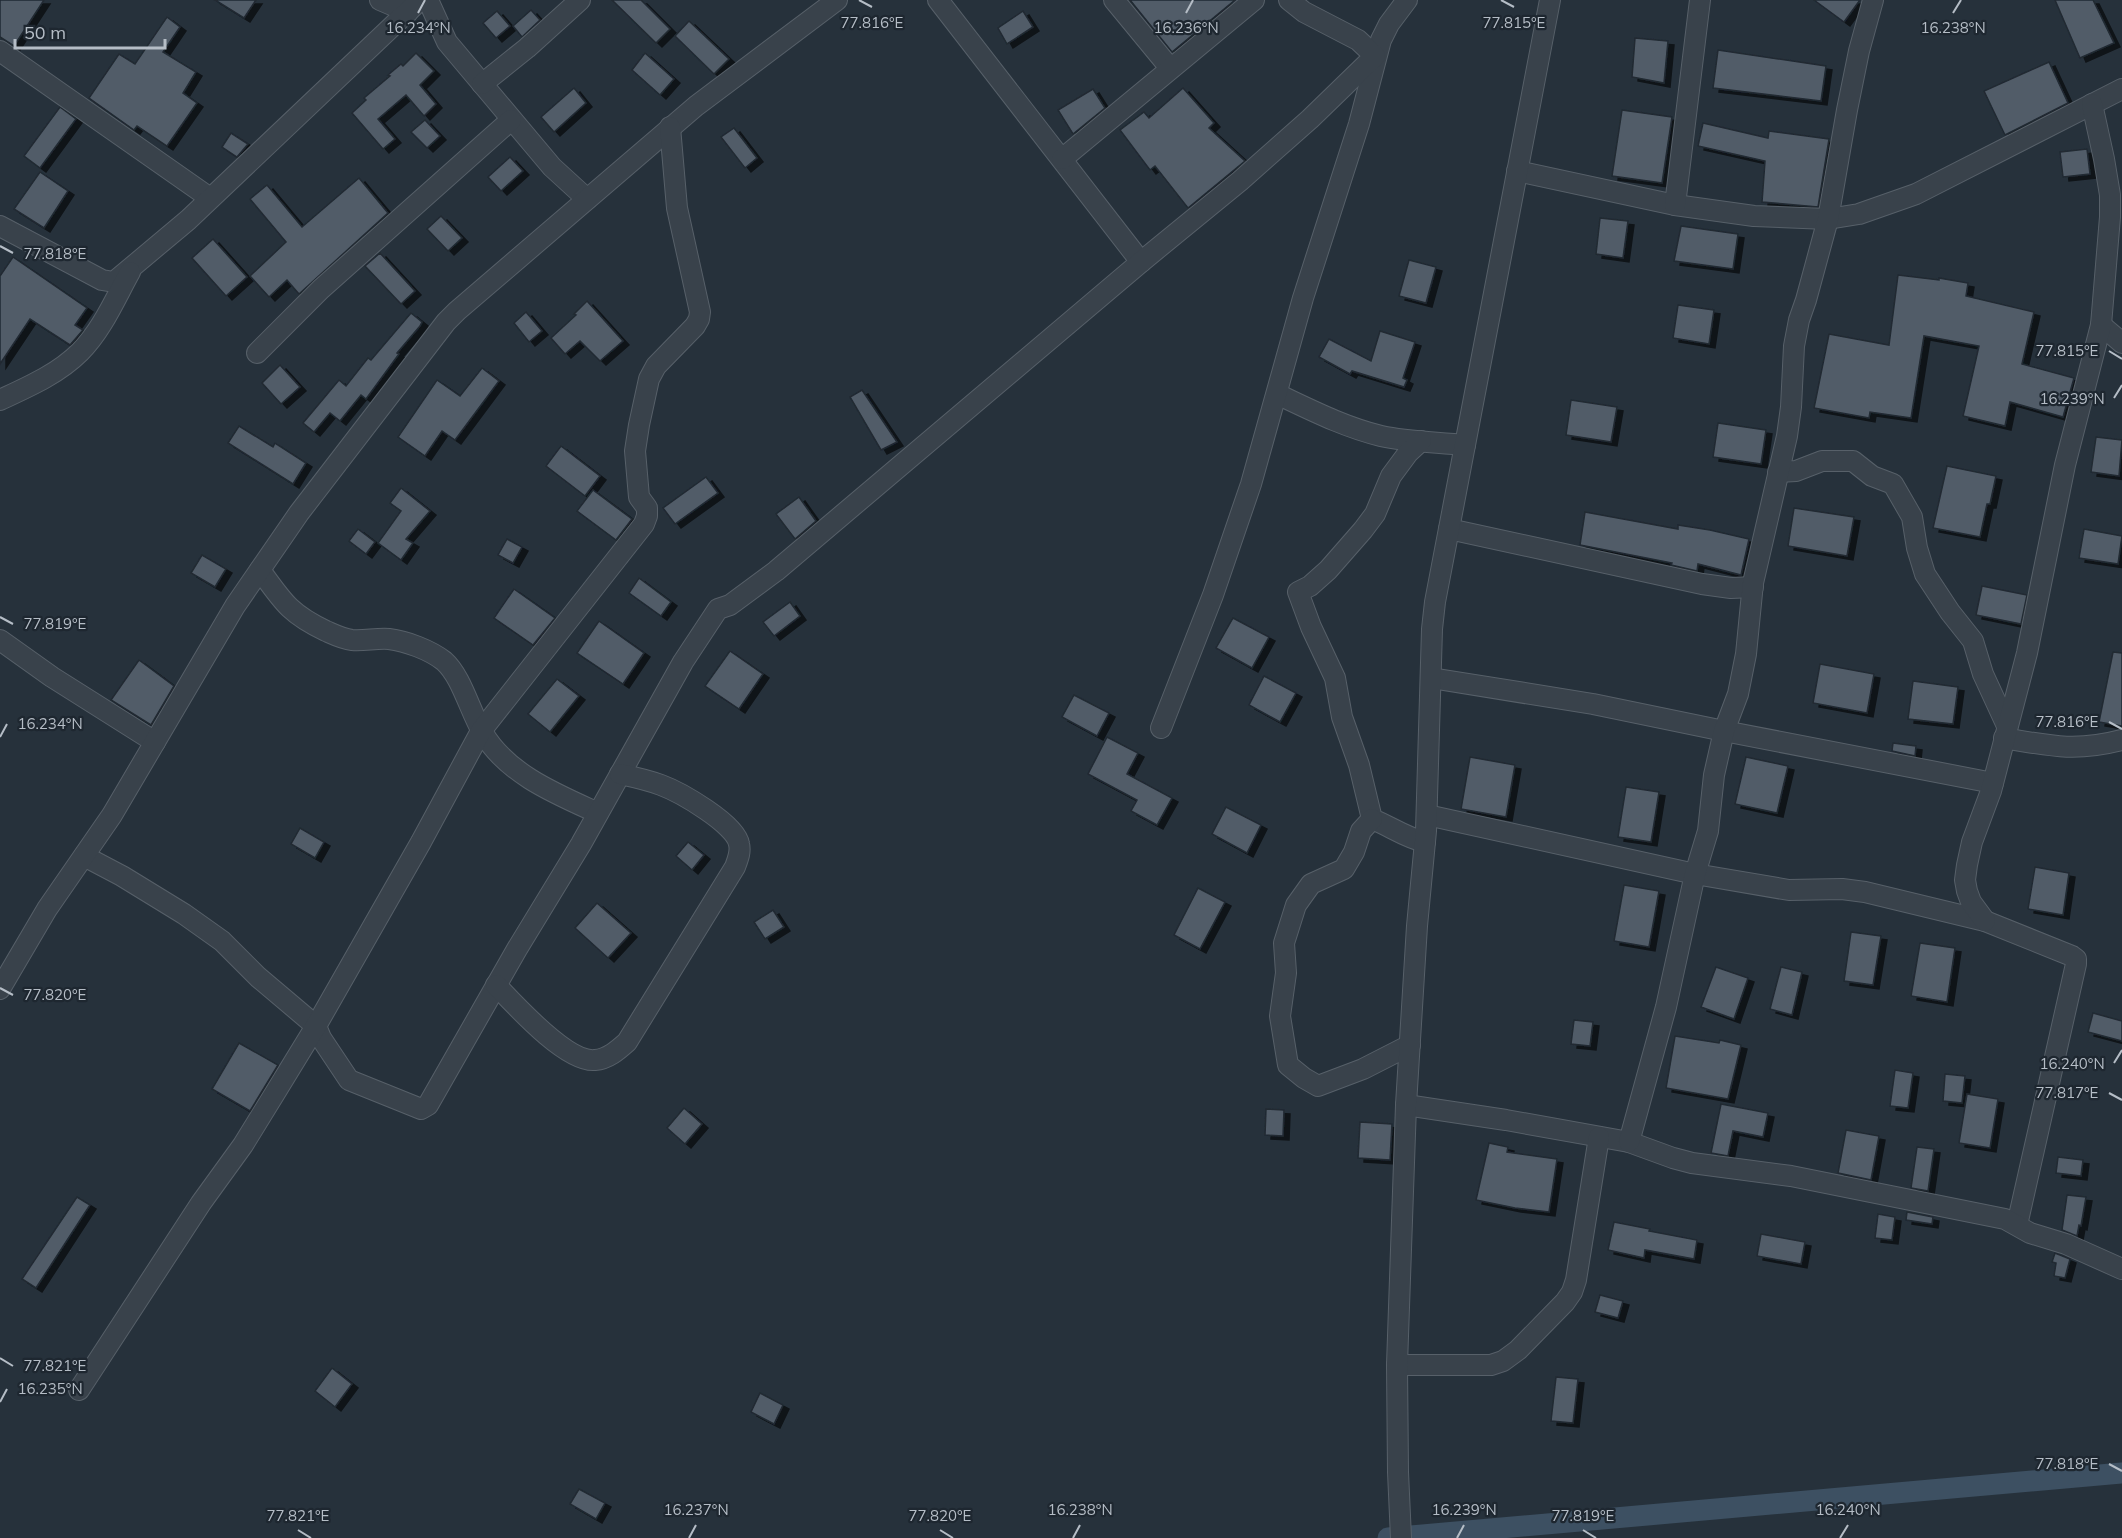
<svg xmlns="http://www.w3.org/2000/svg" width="2122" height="1538" viewBox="0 0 2122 1538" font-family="Mulish,sans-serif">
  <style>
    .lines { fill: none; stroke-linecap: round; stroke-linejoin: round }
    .canal { stroke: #3d5062; stroke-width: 21 }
    .building { fill: #515c68; stroke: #202932; stroke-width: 1.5; filter: url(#shadow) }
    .street-casing { stroke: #576069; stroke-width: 22 }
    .street { stroke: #39424b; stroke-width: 20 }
    .ticks { fill: none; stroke: #b5bdc6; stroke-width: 2 }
    .ticks-label { font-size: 15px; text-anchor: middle; fill: #b5bdc6; stroke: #1e2730; stroke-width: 4.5; stroke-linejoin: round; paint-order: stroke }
  </style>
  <defs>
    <filter id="shadow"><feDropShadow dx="6" dy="4" stdDeviation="0" flood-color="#0009"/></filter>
  </defs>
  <rect width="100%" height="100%" fill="#26313b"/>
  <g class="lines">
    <polyline class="canal" points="1388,1538 2122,1473"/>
  </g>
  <g class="building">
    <polygon points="0,0 44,0 14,46 0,37"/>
    <polygon points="215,0 256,0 244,18"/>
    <polygon points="612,0 641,0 670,29 656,43"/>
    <polygon points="1130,0 1235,0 1172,52"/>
    <polygon points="1814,0 1860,0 1844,22"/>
    <polygon points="2055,0 2093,0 2114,43 2080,58"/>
    <polygon points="531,10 540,20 522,37 513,26"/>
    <polygon points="497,11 510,26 496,38 483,23"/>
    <polygon points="1023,11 1033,27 1007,44 998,28"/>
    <polygon points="167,17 180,27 163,52 196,72 183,93 197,103 167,146 137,126 134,130 89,98 119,54 135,64"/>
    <polygon points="689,21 729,59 714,74 675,36"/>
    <polygon points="1635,38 1668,41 1664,83 1632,77"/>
    <polygon points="1718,50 1826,66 1821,101 1713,88"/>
    <polygon points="416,53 434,71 420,85 436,104 424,116 406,95 378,119 395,139 383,149 352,113 366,100 364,98 390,76 388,75 401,64 403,66"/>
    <polygon points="645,53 674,79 660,95 632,70"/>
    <polygon points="2049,62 2068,103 2005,135 1984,91"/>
    <polygon points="574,88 586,103 554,132 541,117"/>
    <polygon points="1183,88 1214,123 1209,128 1245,161 1188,208 1155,166 1150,170 1120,130 1144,112 1149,118"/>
    <polygon points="1093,89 1105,108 1073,134 1058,110"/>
    <polygon points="60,107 76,119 40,168 24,156"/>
    <polygon points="1622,110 1672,117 1662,183 1612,176"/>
    <polygon points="425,120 440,136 427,148 411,132"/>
    <polygon points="1703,123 1768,138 1769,131 1829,139 1818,207 1762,202 1765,161 1698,146"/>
    <polygon points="734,128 757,158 745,168 721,137"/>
    <polygon points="231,133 248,144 237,157 222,147"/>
    <polygon points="2087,149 2090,174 2063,177 2060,152"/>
    <polygon points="510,157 523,171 501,191 488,177"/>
    <polygon points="40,172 68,191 44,228 14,209"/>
    <polygon points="359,178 388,213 299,294 287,280 269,297 250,276 286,242 250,199 267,185 302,227"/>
    <polygon points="441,216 462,238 448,251 427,229"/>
    <polygon points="1600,218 1628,221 1623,258 1596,254"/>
    <polygon points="1681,226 1738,234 1733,269 1674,261"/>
    <polygon points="213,239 247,277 226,296 192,258"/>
    <polygon points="380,253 415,291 401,304 365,266"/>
    <polygon points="13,257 87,308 75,325 83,330 70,345 30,319 0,364 0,276"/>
    <polygon points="1409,260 1436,267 1426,303 1399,296"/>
    <polygon points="1898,275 1939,280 1939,278 1968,283 1966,296 2034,312 2022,364 2074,378 2063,417 2010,402 2005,426 1963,416 1979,346 1924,336 1911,418 1870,412 1869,418 1814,408 1829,334 1889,345"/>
    <polygon points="587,301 623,341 600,361 580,341 565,354 551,338 576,315 574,314"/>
    <polygon points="1678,305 1714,310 1709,344 1673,338"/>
    <polygon points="526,312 542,331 529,342 514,323"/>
    <polygon points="411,313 422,322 420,326 397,353 399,354 366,399 361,395 340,421 330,413 314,432 303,423 339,380 346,386 368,358 371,360"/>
    <polygon points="1380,331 1415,342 1403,378 1407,380 1404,387 1352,371 1350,374 1319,357 1329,339 1371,361"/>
    <polygon points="280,365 300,387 281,404 262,383"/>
    <polygon points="482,368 499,381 455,440 442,431 425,456 398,437 437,380 460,396"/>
    <polygon points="862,390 897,442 881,450 850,397"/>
    <polygon points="1571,400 1617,407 1611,442 1566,435"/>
    <polygon points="1718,423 1766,430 1761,464 1713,457"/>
    <polygon points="239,426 273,447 275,443 306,463 293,484 228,443"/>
    <polygon points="2096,437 2122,440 2119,476 2091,472"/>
    <polygon points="561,446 600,476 585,496 546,466"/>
    <polygon points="1947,466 1996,476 1990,504 1987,504 1980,537 1933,528"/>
    <polygon points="706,477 718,493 675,524 663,508"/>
    <polygon points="401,488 430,511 406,539 413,543 401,560 378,543 401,511 390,503"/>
    <polygon points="593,490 632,519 616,540 577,511"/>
    <polygon points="799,497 816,521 795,539 776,514"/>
    <polygon points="1794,508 1854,517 1847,556 1788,546"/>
    <polygon points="1585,512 1678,529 1678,525 1710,530 1749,539 1741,575 1698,564 1697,571 1671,565 1672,563 1580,545"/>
    <polygon points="358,529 375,542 366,554 349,541"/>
    <polygon points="2084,529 2122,536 2118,564 2079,558"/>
    <polygon points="507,539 522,547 513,563 498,555"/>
    <polygon points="202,555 226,569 215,587 191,573"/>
    <polygon points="639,578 671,602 661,616 629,593"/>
    <polygon points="1982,586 2027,595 2021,624 1976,615"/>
    <polygon points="514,589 555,618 533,645 494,618"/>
    <polygon points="790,602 800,616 774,636 763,622"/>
    <polygon points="1233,618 1269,637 1252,668 1216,648"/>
    <polygon points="599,621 644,653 623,684 577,653"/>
    <polygon points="730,651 763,674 739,709 705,686"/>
    <polygon points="2113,652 2122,653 2122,726 2099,722"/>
    <polygon points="139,660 174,686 151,725 111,700"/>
    <polygon points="1820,664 1874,674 1867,713 1813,703"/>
    <polygon points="1264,676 1296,693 1280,722 1249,705"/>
    <polygon points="557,679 579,696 550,732 528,714"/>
    <polygon points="1913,681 1958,687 1953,724 1908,719"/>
    <polygon points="1074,695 1109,713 1097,736 1062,717"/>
    <polygon points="1107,737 1138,753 1127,774 1172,798 1157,825 1131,811 1137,800 1088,774"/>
    <polygon points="1893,743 1916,746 1915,756 1892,751"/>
    <polygon points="1470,757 1515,765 1506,817 1461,809"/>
    <polygon points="1746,757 1788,766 1777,813 1735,804"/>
    <polygon points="1626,787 1659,792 1651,842 1618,837"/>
    <polygon points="1226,807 1261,825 1247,853 1212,834"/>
    <polygon points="300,828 324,842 315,858 291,844"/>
    <polygon points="688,842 704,855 692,870 676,856"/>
    <polygon points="2035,867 2069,873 2063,915 2028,909"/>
    <polygon points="1624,885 1659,891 1649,947 1614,941"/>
    <polygon points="1198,888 1225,902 1200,949 1174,935"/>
    <polygon points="597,903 631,933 608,958 575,928"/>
    <polygon points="773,910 784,927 765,939 754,922"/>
    <polygon points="1851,932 1881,936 1873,985 1844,981"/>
    <polygon points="1920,943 1955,948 1947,1002 1911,996"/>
    <polygon points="1716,967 1748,978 1734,1019 1701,1007"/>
    <polygon points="1781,967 1802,972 1792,1015 1770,1009"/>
    <polygon points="2093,1013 2122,1021 2122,1041 2088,1032"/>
    <polygon points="1574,1020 1593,1022 1590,1046 1571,1044"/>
    <polygon points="1675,1036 1719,1043 1720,1040 1741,1045 1728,1099 1666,1088"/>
    <polygon points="239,1043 278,1065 250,1111 212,1089"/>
    <polygon points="1895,1070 1913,1073 1908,1108 1890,1106"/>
    <polygon points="1945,1074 1965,1076 1962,1103 1943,1101"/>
    <polygon points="1967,1094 1998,1099 1990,1148 1959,1143"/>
    <polygon points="1721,1104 1768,1113 1763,1137 1733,1131 1728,1156 1711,1153"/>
    <polygon points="684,1108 702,1124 685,1144 667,1128"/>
    <polygon points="1266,1109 1284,1110 1283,1136 1265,1135"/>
    <polygon points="1360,1122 1392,1124 1390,1160 1358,1158"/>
    <polygon points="1846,1130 1879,1136 1871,1180 1838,1173"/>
    <polygon points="1489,1143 1508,1147 1507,1152 1557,1159 1549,1212 1515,1208 1476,1200"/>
    <polygon points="1917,1147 1934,1149 1928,1191 1911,1188"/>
    <polygon points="2058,1157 2083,1160 2081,1176 2056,1173"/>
    <polygon points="2067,1195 2086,1197 2081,1226 2079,1225 2077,1236 2062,1230"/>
    <polygon points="77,1197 90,1205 36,1288 22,1279"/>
    <polygon points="1907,1212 1933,1217 1932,1224 1906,1220"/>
    <polygon points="1878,1214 1895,1217 1892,1240 1875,1238"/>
    <polygon points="1614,1222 1650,1229 1649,1231 1697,1240 1694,1259 1645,1250 1644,1258 1608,1250"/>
    <polygon points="1761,1234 1805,1242 1801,1264 1757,1256"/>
    <polygon points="2055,1253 2070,1259 2065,1278 2054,1276 2056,1263 2052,1262"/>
    <polygon points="1600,1295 1623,1301 1618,1318 1595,1312"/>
    <polygon points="332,1368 352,1384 335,1407 315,1391"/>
    <polygon points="1556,1377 1578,1379 1573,1423 1551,1421"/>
    <polygon points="760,1393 783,1405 774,1424 751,1412"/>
    <polygon points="579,1489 605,1503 596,1519 570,1504"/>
  </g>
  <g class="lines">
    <defs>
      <g id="street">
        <polyline points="380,0 408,12"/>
        <polyline points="428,0 447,42 552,167 587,199"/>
        <polyline points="938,0 1141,262"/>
        <polyline points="1114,0 1170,68"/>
        <polyline points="0,51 210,198"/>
        <polyline points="482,84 527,48 580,0"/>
        <polyline points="1062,159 1254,0"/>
        <polyline points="1517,171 1675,205 1754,216 1828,219 1859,214 1916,194 2122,89"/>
        <polyline points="1675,205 1700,0"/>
        <polyline points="0,226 102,280 114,282 188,220 420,0"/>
        <polyline points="2101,325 2122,343"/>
        <polyline points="257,353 321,289 511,120"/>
        <path d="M1277 394C1311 410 1344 427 1381 436 1408 442 1437 442 1465 445"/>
        <path d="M0 400C28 387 58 374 80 352 102 330 115 299 130 272"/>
        <path d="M1421 441 1408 453 1391 476 1375 514 1363 530 1328 570 1310 586 1298 592 1311 627 1335 678 1342 717 1359 765 1372 819C1390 826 1406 838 1425 842"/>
        <polyline points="1778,472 1796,471 1822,461 1853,461 1872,476 1893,484 1912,517 1917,548 1925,574 1950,612 1973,641 1983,674 2007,726"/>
        <polyline points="1449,529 1702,584 1731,588 1753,587"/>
        <path d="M260 570C283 602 290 614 326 631 335 635 343 639 352 640 364 641 377 638 389 639 406 641 430 650 444 661 462 677 470 712 483 733 507 774 556 794 598 813"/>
        <polyline points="0,640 52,677 155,742"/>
        <polyline points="1431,678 1593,704 1724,731 1993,783"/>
        <polyline points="1161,728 1213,595 1251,484 1303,298 1359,124 1381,40 1389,24 1407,0"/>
        <path d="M2004 738C2050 746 2076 752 2122 740"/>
        <polyline points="1427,815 1695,874 1789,890 1842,889 1865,892 1985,921 2072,956 2076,959 2076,964 2017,1225"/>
        <polyline points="1372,819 1361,831 1354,852 1344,869 1311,884 1296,905 1284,943 1286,973 1280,1016 1288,1065 1304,1078 1318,1086 1363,1069 1410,1045"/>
        <polyline points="84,856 122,876 184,914 222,941 258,977 316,1026 321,1038 349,1080 421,1109 428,1105 517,949 581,844 683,662 718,609 730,605 776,571 1141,262 1240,181 1310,119 1375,56 1358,40 1304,12 1289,0"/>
        <polyline points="1985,921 1971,902 1967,891 1965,880 1967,865 1972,842 1991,791 2027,653 2065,465 2101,325 2110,217 2110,195 2104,159 2092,104"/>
        <path d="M496 985C515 1005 567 1063 595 1060 608 1059 618 1050 627 1042L735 867C738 859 741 852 739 844 736 824 680 792 661 785 648 780 634 777 620 774"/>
        <polyline points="0,989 47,909 112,815 235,606 299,513 446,322 457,311 696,106 837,0"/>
        <polyline points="1406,1105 1506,1120 1629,1142 1673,1158 1692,1163 1791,1176 2005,1219 2030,1233 2066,1244 2122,1269"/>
        <polyline points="1629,1142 1666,1007 1695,874 1708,831 1714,775 1724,731 1738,694 1746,654 1753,583 1787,436 1791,407 1794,346 1799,320 1806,300 1828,219 1847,110 1859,51 1873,0"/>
        <polyline points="1397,1365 1491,1365 1503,1361 1518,1350 1565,1302 1572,1292 1576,1280 1599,1137"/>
        <polyline points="79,1390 201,1203 243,1145 275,1093 316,1026 421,842 481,731 644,524 647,516 647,508 639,497 635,451 639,425 649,379 656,366 695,326 699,319 700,312 677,208 670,127"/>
        <polyline points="1401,1538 1398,1472 1397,1365 1406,1105 1417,926 1426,831 1432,629 1435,602 1550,0"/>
      </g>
    </defs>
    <use href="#street" class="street-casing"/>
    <use href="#street" class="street"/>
  </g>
  <path class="ticks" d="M859 0 872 7M1501 0 1514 7M418 13 425 0M1186 13 1193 0M1953 13 1961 0M0 246 13 253M2109 351 2122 359M2114 398 2122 385M0 617 13 624M2109 722 2122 729M0 737 7 724M0 988 13 995M2114 1063 2122 1050M2109 1093 2122 1100M0 1358 13 1366M0 1402 7 1389M2109 1464 2122 1471M298 1530 311 1538M940 1530 953 1538M1583 1530 1596 1538M689 1538 696 1525M1073 1538 1080 1525M1457 1538 1464 1525M1840 1538 1848 1525"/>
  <g class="ticks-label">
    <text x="872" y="28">77.816°E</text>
    <text x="1514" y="28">77.815°E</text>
    <text x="418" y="33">16.234°N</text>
    <text x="1186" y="33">16.236°N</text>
    <text x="1953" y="33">16.238°N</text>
    <text x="55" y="259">77.818°E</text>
    <text x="2067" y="356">77.815°E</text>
    <text x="2072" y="404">16.239°N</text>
    <text x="55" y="629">77.819°E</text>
    <text x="2067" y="727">77.816°E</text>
    <text x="50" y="729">16.234°N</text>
    <text x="55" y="1000">77.820°E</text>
    <text x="2072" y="1069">16.240°N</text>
    <text x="2067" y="1098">77.817°E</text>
    <text x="55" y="1371">77.821°E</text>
    <text x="50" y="1394">16.235°N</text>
    <text x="2067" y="1469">77.818°E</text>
    <text x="696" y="1515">16.237°N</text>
    <text x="1080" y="1515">16.238°N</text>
    <text x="1464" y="1515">16.239°N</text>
    <text x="1848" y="1515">16.240°N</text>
    <text x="298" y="1521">77.821°E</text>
    <text x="940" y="1521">77.820°E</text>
    <text x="1583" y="1521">77.819°E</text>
  </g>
  <path d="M15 39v9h150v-9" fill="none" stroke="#b5bdc6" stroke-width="3"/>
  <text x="24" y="39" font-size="18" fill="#b5bdc6" stroke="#1e2730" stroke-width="4.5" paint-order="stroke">50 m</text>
</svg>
